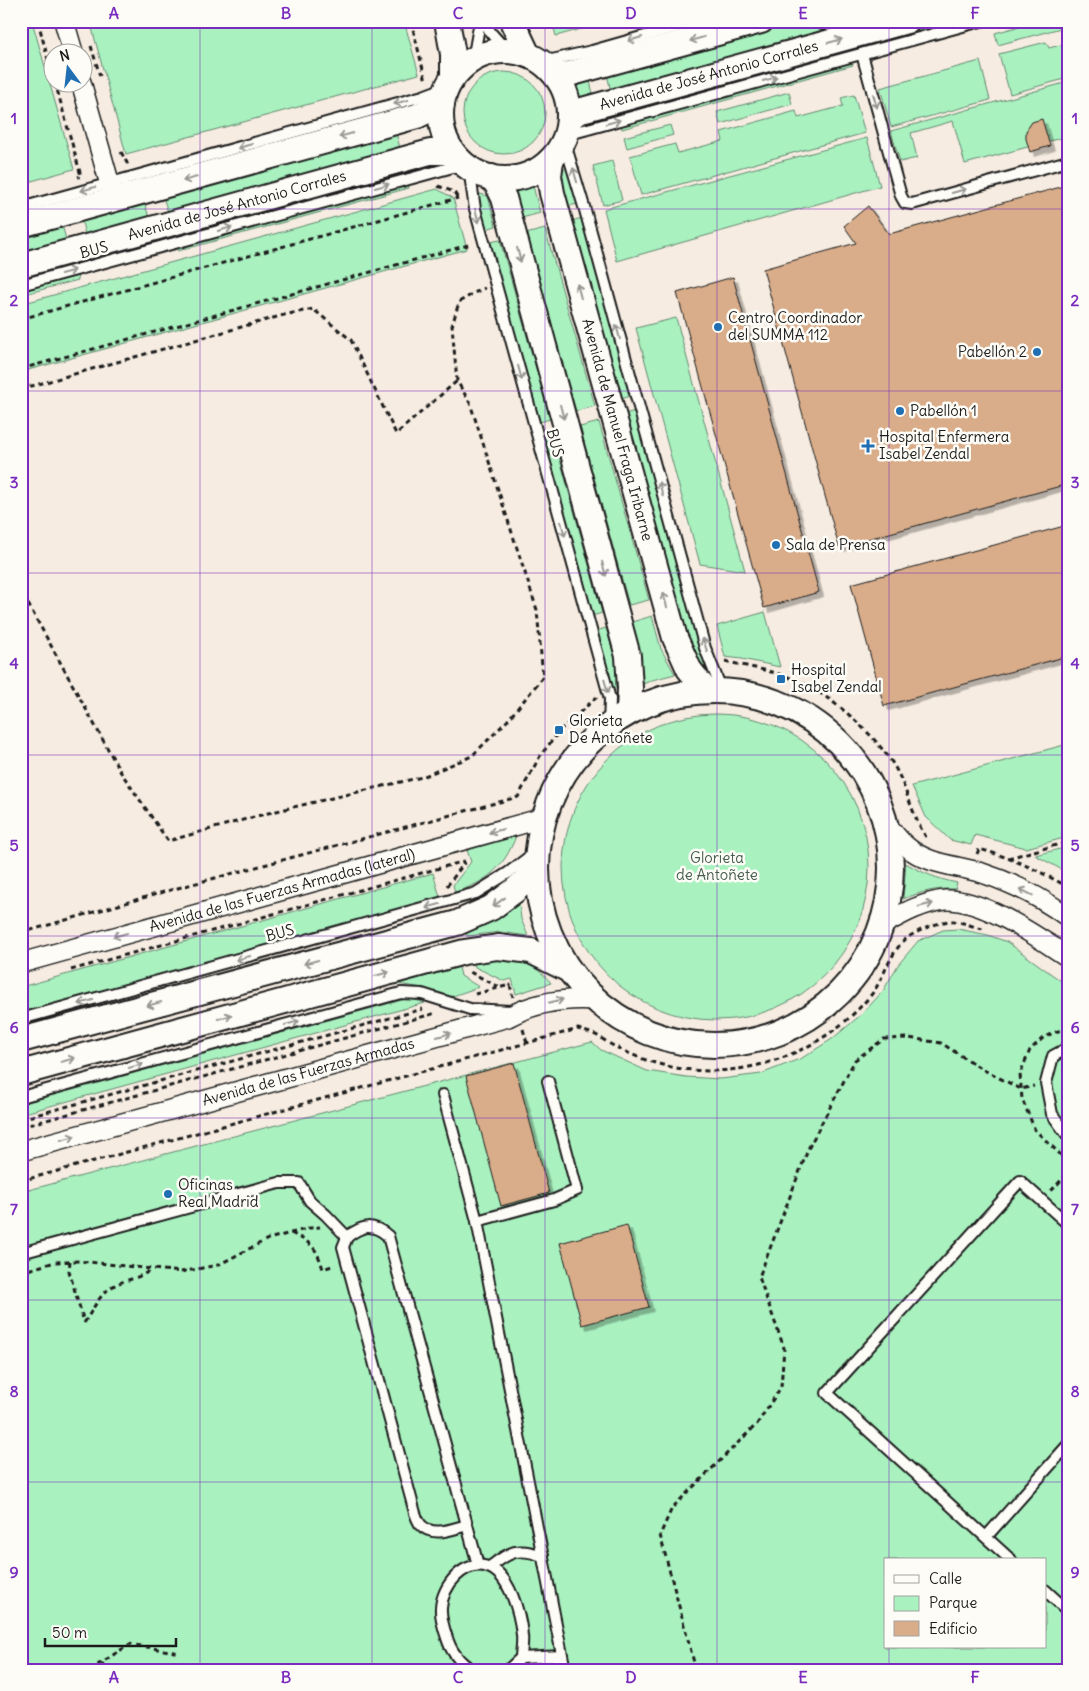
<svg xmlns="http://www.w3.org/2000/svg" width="1089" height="1691" viewBox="0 0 1089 1691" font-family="Delius,sans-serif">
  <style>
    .green { fill: #a9f2c0; stroke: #62876e; fill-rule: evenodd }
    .building { fill: #d9ad8a; stroke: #1c1c1c; filter: url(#shadow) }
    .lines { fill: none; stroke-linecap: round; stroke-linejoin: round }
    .service-casing { stroke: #1c1c1c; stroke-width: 14 }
    .minor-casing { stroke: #1c1c1c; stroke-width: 22 }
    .tertiary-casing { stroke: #1c1c1c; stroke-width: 28 }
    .path { stroke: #1c1c1c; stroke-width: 3; stroke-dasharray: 5 4; stroke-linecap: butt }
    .service { stroke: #fdfcf7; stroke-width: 10 }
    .minor { stroke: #fdfcf7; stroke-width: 19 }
    .tertiary { stroke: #fdfcf7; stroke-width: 24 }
    .oneway { stroke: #989794 }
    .grid { fill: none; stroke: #7b2cbf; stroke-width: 1; stroke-opacity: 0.55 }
    .poi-dot { fill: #1f6fb2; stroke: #fdfcf7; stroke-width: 2 }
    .labels { text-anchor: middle; stroke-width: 5; stroke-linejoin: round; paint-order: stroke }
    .street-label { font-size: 15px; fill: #1c1c1c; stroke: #fdfcf7 }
    .poi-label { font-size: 15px; fill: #1c1c1c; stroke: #fdfcf7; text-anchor: start }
    .park-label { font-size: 15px; fill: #465c4d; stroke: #fdfcf7 }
    .neatline { fill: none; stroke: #7b2cbf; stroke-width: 2 }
    .grid-label { font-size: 16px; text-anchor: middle; font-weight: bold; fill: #7b2cbf }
  </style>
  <defs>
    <filter id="shadow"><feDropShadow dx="4.5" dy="4.5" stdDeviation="0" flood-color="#0004"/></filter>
  </defs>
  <rect width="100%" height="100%" fill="#f6ece1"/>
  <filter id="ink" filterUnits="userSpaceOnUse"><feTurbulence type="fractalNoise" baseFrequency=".02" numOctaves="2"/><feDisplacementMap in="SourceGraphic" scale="10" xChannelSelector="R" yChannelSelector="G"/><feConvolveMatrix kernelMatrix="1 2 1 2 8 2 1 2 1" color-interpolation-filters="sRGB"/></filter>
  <g filter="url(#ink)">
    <g class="green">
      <polygon points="21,21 32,21 74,169 21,184"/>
      <polygon points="90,21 404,21 419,74 126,154"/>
      <polygon points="552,21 610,21 556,36"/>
      <polygon points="797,21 842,21 844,28 611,92 607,74"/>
      <polygon points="942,21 954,21 868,45 868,42"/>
      <polygon points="1038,21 1068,21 1068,26 998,45 995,33"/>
      <polygon points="1046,42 1049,48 1068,43 1068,78 1010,94 999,54"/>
      <polygon points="850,46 851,50 618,115 617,112"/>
      <polygon points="851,61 853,65 622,129 621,125"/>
      <polygon points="980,61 990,100 891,127 880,88"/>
      <circle cx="504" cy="113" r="41"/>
      <polygon points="589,78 594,97 577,102 572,83"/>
      <polygon points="1068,82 1068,136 965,164 953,121 911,133 917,158 900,162 891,131"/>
      <polygon points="789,92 792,104 720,124 717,112"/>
      <polygon points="854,95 865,133 641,195 630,156 675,144 678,153 723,141 721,132 796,111 798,118 843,106 841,98"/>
      <polygon points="670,125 673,135 627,148 624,137"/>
      <polygon points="396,133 401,152 169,215 163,197"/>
      <polygon points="867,138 880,186 617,261 604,209"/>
      <polygon points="612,161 622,200 603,205 593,166"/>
      <path d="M568 167 578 204 568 206C564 194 553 174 568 167Z"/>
      <polygon points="405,169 405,172 175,236 174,233"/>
      <polygon points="532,182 540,213 522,218 514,188"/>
      <polygon points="408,183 409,188 178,251 177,247"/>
      <polygon points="437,189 453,198 467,249 21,372 21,304"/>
      <polygon points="480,194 488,196 496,226 486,229 478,199"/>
      <polygon points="144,202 150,220 86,238 81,219"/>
      <polygon points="582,218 631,396 621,399 572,221"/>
      <polygon points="62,225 67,243 21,256 21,236"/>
      <polygon points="545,229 595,406 576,411 526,234"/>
      <polygon points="500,240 550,419 540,422 490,242"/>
      <polygon points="77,274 78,280 21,295 21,289"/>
      <polygon points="676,318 745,571 700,564 636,328"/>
      <path d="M635 411 707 669C698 666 694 655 690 646L625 414Z"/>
      <polygon points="599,422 649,600 629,605 580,427"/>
      <polygon points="553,434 602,613 592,616 542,437"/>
      <polygon points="765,612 780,667 742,659 725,657 717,626"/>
      <polygon points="652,616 661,649 675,674 652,680 641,685 640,654 632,622"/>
      <polygon points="606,628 616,661 617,675 614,695 596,631"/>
      <circle cx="716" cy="867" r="153"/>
      <polygon points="1068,744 1068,837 1026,848 975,835 971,845 950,840 926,817 912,786"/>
      <path d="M516 836C504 868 487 882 455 892L453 885 471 862 467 850Z"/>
      <polygon points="1068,847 1068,873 1035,855"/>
      <path d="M906 863C922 873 938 879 957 883L955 889C936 888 921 892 903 899Z"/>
      <polygon points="433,873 440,897 21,1013 21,987"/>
      <path d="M519 903 521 919 528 936 500 932 467 936 466 932C487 926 502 917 519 903Z"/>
      <path d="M958 929 988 935 1007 942 1068 986V1670H21V1192L592 1042 601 1050 647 1071 686 1077 721 1079 761 1074 802 1058 832 1039 862 1014 883 991 898 965 918 941 943 930ZM885 1560H1045V1647H885Z"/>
      <path d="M493 957C519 961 534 962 551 983L516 994 512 979 504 981 475 967 473 962Z"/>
      <polygon points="459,967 461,976 479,987 450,997 417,987 398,984"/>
      <polygon points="409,998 425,1003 21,1114 21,1104"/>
    </g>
    <g class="building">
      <polygon points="1042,119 1050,146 1030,152 1026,139 1026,131 1032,122"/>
      <polygon points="1068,185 1068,484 839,547 763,269 856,243 844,226 868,206 889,234"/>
      <polygon points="733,277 819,592 764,608 677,293"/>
      <polygon points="1068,525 1068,656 884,706 851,584"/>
      <polygon points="514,1063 549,1193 501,1206 466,1076"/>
      <polygon points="627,1225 649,1307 582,1325 560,1243"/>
    </g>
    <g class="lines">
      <defs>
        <g id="service">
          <polyline points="484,21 491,33 506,50"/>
          <polyline points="862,54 901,196 905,203 912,204 1068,161"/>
          <polyline points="471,60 475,49 480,21"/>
          <polyline points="543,62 592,51 698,21"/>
          <polyline points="566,135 981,21"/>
          <polyline points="564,140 585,210 705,648 722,691"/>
          <polyline points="469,168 475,209 610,699 609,725"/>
          <polyline points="21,208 423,96 447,87"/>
          <polyline points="21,285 464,164"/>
          <polyline points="21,1019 476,893 508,873 537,851"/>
          <polyline points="1068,1048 1053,1056 1046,1083 1052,1114 1068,1136"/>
          <polyline points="548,1081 577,1190 554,1200 477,1221 565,1670"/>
          <polyline points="443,1095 477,1221"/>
          <polyline points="21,1097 401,993 422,994 470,1009 511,1011"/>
          <path d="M347 1237C362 1225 373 1223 388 1236L478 1565"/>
          <path d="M21 1253 279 1183H299L310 1201 326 1215 347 1237 343 1247 415 1513C416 1516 418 1521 420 1524 432 1538 452 1529 467 1525"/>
          <polyline points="986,1537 1068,1445"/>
          <polyline points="1011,1560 827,1393 1020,1181 1068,1224"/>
          <path d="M490 1567C510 1551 518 1547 543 1556"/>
          <polyline points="1045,1590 1068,1611"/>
          <polyline points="521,1658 562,1656"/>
          <path d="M476 1670C464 1668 452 1653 448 1641 445 1632 440 1619 441 1608 442 1586 464 1559 488 1567 510 1574 520 1615 522 1635 523 1643 521 1651 521 1658L508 1670"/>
        </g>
        <g id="minor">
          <polyline points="64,21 73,52"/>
          <polyline points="81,82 114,199"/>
          <path d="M885 823C892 830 898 840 906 846 927 865 957 865 982 873 1013 883 1042 898 1068 917"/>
          <path d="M882 925C902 914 923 902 946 900 984 899 1037 937 1068 957"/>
          <path id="s1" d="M21 963 543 818"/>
          <path id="s2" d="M21 1151 508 1017C534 1003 565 998 595 1000"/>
        </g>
        <g id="tertiary">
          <polyline points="447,21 453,54 453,77"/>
          <polyline points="512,21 528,55"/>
          <circle cx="505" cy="115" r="64"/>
          <polyline points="556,75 569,74 761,21"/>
          <path id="s3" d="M570 118 582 110 907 21"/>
          <path id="s4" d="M551 160 549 176 552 193 675 638 689 669 706 691"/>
          <polyline points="491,177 498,186 504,198 628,656 630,688 629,712"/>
          <polyline points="21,225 417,116 442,104"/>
          <path id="s5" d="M21 265 430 152H452"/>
          <circle cx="714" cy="868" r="177"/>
          <polyline points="21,1040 457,923 491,908 514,891 536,871"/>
          <polyline points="21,1073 464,952 498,947 531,951 567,969"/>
        </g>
      </defs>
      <use href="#service" class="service-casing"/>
      <use href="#minor" class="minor-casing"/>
      <use href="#tertiary" class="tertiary-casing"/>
      <g class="path">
        <polyline points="38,21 52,75"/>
        <polyline points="411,21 426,81"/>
        <polyline points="91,46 100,76"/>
        <polyline points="55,82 81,176 78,177"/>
        <polyline points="121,152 127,163 130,162"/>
        <polyline points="438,186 454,192 459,200"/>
        <polyline points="21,319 458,198"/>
        <polyline points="21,369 472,244"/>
        <polyline points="21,389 284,315 313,309 351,340 396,434 457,381"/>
        <polyline points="21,605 27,602 120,771 168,841 268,813 422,777 472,756 507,721 543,677 537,610 470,403 457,381 452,326 459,302 474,293 485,288"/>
        <path d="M725 661C751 668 778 671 802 683 834 698 874 734 893 764 907 787 911 814 926 837"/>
        <path d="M977 854 979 849C1010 857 1040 871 1068 887"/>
        <polyline points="1008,858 1068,842"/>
        <polyline points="447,886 465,862"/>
        <polyline points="21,933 174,889 518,797 540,756 561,729 597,697"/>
        <polyline points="71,970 465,861"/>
        <polyline points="470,972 499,987"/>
        <polyline points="1061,975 1068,979"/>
        <polyline points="475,994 510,985 513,997"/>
        <polyline points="1068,1027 1044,1037 1030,1050 1020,1074 1022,1099 1035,1130 1062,1156 1068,1164"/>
        <polyline points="523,1029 527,1043"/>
        <polyline points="21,1119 423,1009"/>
        <polyline points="21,1127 436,1013"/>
        <path d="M21 1181 578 1029C584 1031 590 1033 596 1035 603 1039 609 1044 616 1047 637 1058 660 1066 684 1069 753 1079 827 1049 871 995 884 979 890 951 907 938 917 931 942 920 953 921 963 922 974 927 983 929"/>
        <polyline points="1051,1191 1068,1173"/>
        <path d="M291 1233C311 1243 316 1246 323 1269L335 1265"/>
        <polyline points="70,1261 69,1271 84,1322"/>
        <polyline points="21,1272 55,1262 79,1261 181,1272 218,1265 268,1239 310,1228 320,1227"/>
        <path d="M84 1323C94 1308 100 1292 117 1284 128 1279 141 1278 150 1270"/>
        <polyline points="102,1663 106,1670"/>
        <polyline points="90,1670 130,1644 180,1653"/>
        <polyline points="696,1670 660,1535 672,1508 757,1424 781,1387 784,1348 759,1277 809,1147 855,1060 884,1039 909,1038 941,1043 982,1069 1021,1089 1034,1086"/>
      </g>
      <use href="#service" class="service"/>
      <use href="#minor" class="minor"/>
      <use href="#tertiary" class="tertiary"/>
    </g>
    <defs><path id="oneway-shaft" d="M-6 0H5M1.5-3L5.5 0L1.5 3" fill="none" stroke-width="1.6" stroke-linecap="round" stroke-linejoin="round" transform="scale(1.25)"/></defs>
    <g class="oneway">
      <use href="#oneway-shaft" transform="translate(635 39) rotate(164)"/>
      <use href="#oneway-shaft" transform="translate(697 39) rotate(165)"/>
      <use href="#oneway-shaft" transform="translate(835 41) rotate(-15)"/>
      <use href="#oneway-shaft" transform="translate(770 79) rotate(-15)"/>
      <use href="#oneway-shaft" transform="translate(875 101) rotate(75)"/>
      <use href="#oneway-shaft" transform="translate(401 102) rotate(165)"/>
      <use href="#oneway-shaft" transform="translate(613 122) rotate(-15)"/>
      <use href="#oneway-shaft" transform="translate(346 135) rotate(165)"/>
      <use href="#oneway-shaft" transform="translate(245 146) rotate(164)"/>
      <use href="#oneway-shaft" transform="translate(575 175) rotate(-106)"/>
      <use href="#oneway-shaft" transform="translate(190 179) rotate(165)"/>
      <use href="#oneway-shaft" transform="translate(382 186) rotate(-15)"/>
      <use href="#oneway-shaft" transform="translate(88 189) rotate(165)"/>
      <use href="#oneway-shaft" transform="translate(959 191) rotate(-16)"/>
      <use href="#oneway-shaft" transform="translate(477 216) rotate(75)"/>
      <use href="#oneway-shaft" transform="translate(225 229) rotate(-15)"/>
      <use href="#oneway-shaft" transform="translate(519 255) rotate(75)"/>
      <use href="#oneway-shaft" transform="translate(68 272) rotate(-15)"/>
      <use href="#oneway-shaft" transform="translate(579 291) rotate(-105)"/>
      <use href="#oneway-shaft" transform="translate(618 332) rotate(-105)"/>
      <use href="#oneway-shaft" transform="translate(520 373) rotate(75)"/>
      <use href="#oneway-shaft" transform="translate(562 412) rotate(75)"/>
      <use href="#oneway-shaft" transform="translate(661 489) rotate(-105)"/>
      <use href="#oneway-shaft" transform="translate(563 529) rotate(75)"/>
      <use href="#oneway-shaft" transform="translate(604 569) rotate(75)"/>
      <use href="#oneway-shaft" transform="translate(665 600) rotate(-106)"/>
      <use href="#oneway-shaft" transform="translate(705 645) rotate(-108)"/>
      <use href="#oneway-shaft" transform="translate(606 686) rotate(75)"/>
      <use href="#oneway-shaft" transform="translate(496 831) rotate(164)"/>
      <use href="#oneway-shaft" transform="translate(1026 892) rotate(-154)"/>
      <use href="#oneway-shaft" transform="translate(499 902) rotate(144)"/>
      <use href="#oneway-shaft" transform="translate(926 905) rotate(-13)"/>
      <use href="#oneway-shaft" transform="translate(433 906) rotate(165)"/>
      <use href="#oneway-shaft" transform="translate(120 935) rotate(164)"/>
      <use href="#oneway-shaft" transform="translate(243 958) rotate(165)"/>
      <use href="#oneway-shaft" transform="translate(311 962) rotate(165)"/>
      <use href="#oneway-shaft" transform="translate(382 974) rotate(-15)"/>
      <use href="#oneway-shaft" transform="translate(556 1001) rotate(-14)"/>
      <use href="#oneway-shaft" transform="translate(86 1002) rotate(165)"/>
      <use href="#oneway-shaft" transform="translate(154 1004) rotate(165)"/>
      <use href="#oneway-shaft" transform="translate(225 1017) rotate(-15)"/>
      <use href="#oneway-shaft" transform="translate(292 1023) rotate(-15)"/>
      <use href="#oneway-shaft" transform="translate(444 1035) rotate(-15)"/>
      <use href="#oneway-shaft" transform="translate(68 1060) rotate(-15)"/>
      <use href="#oneway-shaft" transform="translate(136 1066) rotate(-15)"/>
      <use href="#oneway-shaft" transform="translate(68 1138) rotate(-15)"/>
    </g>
  </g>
  <path class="grid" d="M200 21V1670M372 21V1670M545 21V1670M717 21V1670M889 21V1560M21 209H1068M21 391H1068M21 573H1068M21 755H1068M21 936H1068M21 1118H1068M21 1300H1068M21 1482H1068M889 1647V1670"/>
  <g class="poi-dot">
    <circle cx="718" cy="327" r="5"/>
    <circle cx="1037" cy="352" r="5"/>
    <circle cx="900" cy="411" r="5"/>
    <path d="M865.5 438.5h5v5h5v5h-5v5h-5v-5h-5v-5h5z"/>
    <circle cx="776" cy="545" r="5"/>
    <rect x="776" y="674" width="10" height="10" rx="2.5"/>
    <rect x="554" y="725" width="10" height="10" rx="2.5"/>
    <circle cx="168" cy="1194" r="5"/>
  </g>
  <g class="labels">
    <g class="street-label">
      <text dy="5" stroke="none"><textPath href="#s3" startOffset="146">Avenida de José Antonio Corrales</textPath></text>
      <text dy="5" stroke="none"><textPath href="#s5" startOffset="224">Avenida de José Antonio Corrales</textPath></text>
      <text transform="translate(94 250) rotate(-15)" y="5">BUS</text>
      <text dy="5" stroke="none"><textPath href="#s4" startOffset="279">Avenida de Manuel Fraga Iribarne</textPath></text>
      <text transform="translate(555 443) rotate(75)" y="5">BUS</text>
      <text dy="5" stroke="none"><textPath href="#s1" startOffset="271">Avenida de las Fuerzas Armadas (lateral)</textPath></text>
      <text transform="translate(280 933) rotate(-15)" y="5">BUS</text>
      <text dy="5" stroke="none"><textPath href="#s2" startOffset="298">Avenida de las Fuerzas Armadas</textPath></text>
    </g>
    <g class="poi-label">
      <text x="728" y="323">Centro Coordinador<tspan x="728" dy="17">del SUMMA 112</tspan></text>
      <text x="1027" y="357" text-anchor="end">Pabellón 2</text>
      <text x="910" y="416">Pabellón 1</text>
      <text x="879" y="442">Hospital Enfermera<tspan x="879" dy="17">Isabel Zendal</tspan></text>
      <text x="786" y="550">Sala de Prensa</text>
      <text x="791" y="675">Hospital<tspan x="791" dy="17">Isabel Zendal</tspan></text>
      <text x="569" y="726">Glorieta<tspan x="569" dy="17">De Antoñete</tspan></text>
      <text x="178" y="1190">Oficinas<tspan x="178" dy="17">Real Madrid</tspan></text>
    </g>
    <g class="park-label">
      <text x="717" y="863">Glorieta<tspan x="717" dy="17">de Antoñete</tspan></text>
    </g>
  </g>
  <rect width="1089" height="1691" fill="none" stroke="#fdfcf7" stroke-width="55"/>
  <rect x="884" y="1558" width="162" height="90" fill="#fdfcf7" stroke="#a3a29f"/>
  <rect x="894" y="1575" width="25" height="8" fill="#fdfcf7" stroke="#a3a29f"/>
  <text x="929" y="1584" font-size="15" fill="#1c1c1c">Calle</text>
  <rect x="894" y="1596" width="25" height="15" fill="#a9f2c0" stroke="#a3a29f"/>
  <text x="929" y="1608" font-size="15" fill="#1c1c1c">Parque</text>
  <rect x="894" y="1621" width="25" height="15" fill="#d9ad8a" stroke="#a3a29f"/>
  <text x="929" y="1634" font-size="15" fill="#1c1c1c">Edificio</text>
  <g transform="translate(68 68) rotate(345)"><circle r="24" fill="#fdfcf7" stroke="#a3a29f"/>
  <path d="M0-4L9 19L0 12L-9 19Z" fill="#1f6fb2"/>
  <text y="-8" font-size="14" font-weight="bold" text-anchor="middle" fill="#1c1c1c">N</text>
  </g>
  <path d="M45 1638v8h131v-8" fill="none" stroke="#1c1c1c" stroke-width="2.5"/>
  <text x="52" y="1638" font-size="15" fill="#1c1c1c" stroke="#fdfcf7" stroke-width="4" paint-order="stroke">50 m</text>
  <rect x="28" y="28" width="1034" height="1636" class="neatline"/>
  <g class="grid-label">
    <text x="114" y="19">A</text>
    <text x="286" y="19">B</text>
    <text x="458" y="19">C</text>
    <text x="631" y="19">D</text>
    <text x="803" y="19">E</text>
    <text x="975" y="19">F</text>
    <text x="14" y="124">1</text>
    <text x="1075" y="124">1</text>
    <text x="14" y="306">2</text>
    <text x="1075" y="306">2</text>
    <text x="14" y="488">3</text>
    <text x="1075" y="488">3</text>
    <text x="14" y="669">4</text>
    <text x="1075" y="669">4</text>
    <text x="14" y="851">5</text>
    <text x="1075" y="851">5</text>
    <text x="14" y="1033">6</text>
    <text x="1075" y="1033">6</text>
    <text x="14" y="1215">7</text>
    <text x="1075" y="1215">7</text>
    <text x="14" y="1397">8</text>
    <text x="1075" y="1397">8</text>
    <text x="14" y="1578">9</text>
    <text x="1075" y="1578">9</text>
    <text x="114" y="1683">A</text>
    <text x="286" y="1683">B</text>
    <text x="458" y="1683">C</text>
    <text x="631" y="1683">D</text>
    <text x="803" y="1683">E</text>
    <text x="975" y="1683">F</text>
  </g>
</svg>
